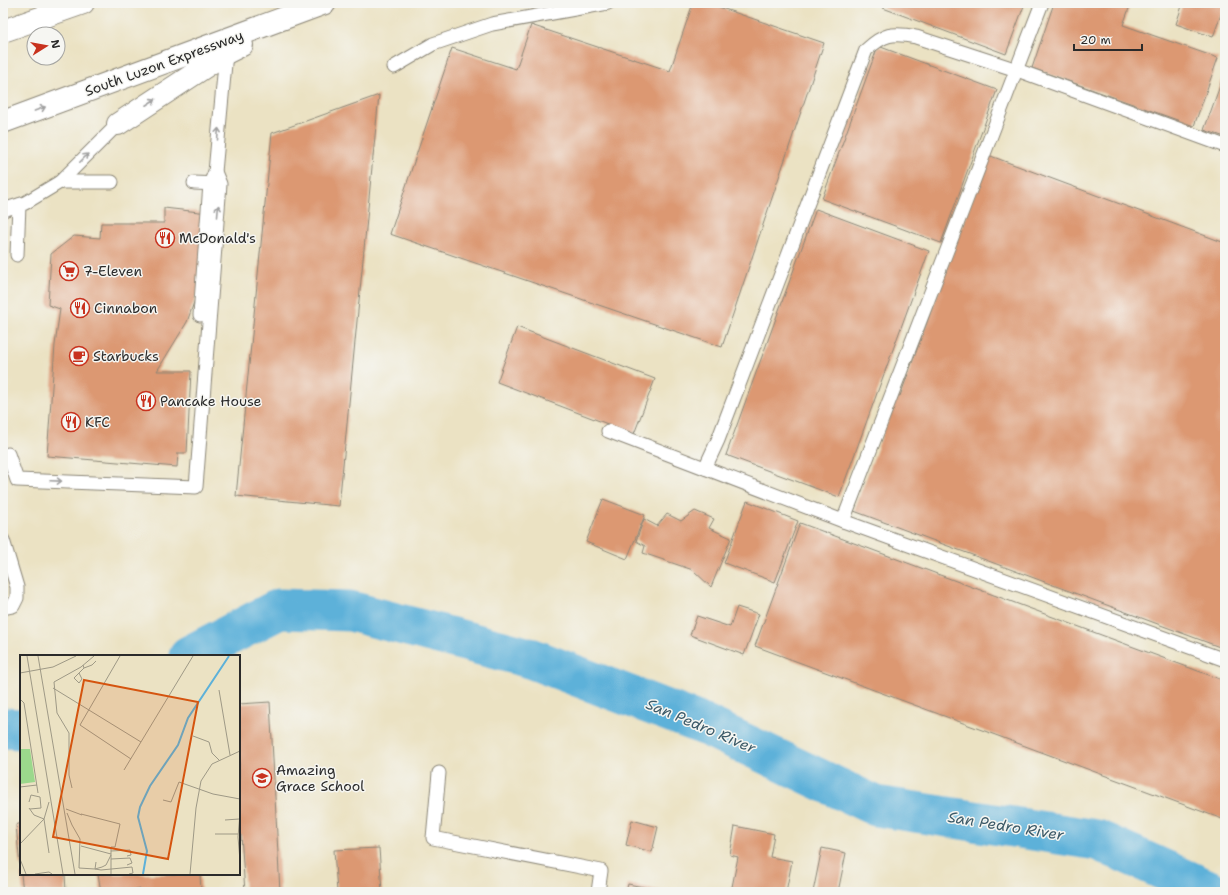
<svg xmlns="http://www.w3.org/2000/svg" width="1228" height="895" viewBox="0 0 1228 895" font-family="'Shantell Sans',sans-serif">
  <style>
    .lines { fill: none; stroke-linecap: round; stroke-linejoin: round }
    .river { stroke: #5db1d9; stroke-width: 41 }
    .building { fill: #dc9872 }
    .service-casing { stroke: #8b8677; stroke-width: 15 }
    .motorway-casing { stroke: #8b8677; stroke-width: 24 }
    .service { stroke: #fff; stroke-width: 13 }
    .motorway { stroke: #fff; stroke-width: 22 }
    .oneway { stroke: #a0a0a0 }
    .labels { text-anchor: middle; stroke-width: 3; stroke-linejoin: round; paint-order: stroke }
    .street-label { font-size: 14px; fill: #2b2b2b; stroke: #f6f6f2 }
    .poi-label { font-size: 14px; fill: #2b2b2b; stroke: #f6f6f2; text-anchor: start }
    .water-label { font-size: 15px; font-style: italic; fill: #3c5a68; stroke: #f6f6f2 }
    .inset-river { fill: none; stroke: #5db1d9; stroke-width: 2 }
    .inset-road { fill: none; stroke: #9e9986; stroke-width: 1 }
    .view { fill: #d5540f; fill-opacity: 0.15; stroke: #d5540f; stroke-width: 2 }
    .inset-edge { fill: none; stroke: #2b2b2b; stroke-width: 2 }
  </style>
  <rect width="100%" height="100%" fill="#f6f6f2"/>
  <filter id="ink" filterUnits="userSpaceOnUse"><feTurbulence type="fractalNoise" baseFrequency=".025" numOctaves="2"/><feDisplacementMap in="SourceGraphic" scale="8" xChannelSelector="R" yChannelSelector="G"/><feConvolveMatrix kernelMatrix="1 2 1 2 8 2 1 2 1" color-interpolation-filters="sRGB"/></filter>
  <filter id="wash" filterUnits="userSpaceOnUse"><feTurbulence type="fractalNoise" baseFrequency=".012" numOctaves="4" result="noise"/><feDisplacementMap in="SourceGraphic" scale="16" xChannelSelector="R" yChannelSelector="G"/><feGaussianBlur stdDeviation="0.9" result="paint"/><feColorMatrix in="noise" values="0 0 0 0 0 0 0 0 0 0 0 0 0 0 0 0 0 1.4 0 .05"/><feComposite in="paint" operator="in"/></filter>
  <g filter="url(#wash)">
    <rect width="100%" height="100%" fill="#ebe2c3"/>
    <g class="lines">
      <g class="river">
        <polyline points="189,656 279,609 350,611 530,658 705,725 876,806 1097,840 1213,892"/>
        <polyline points="3,728 21,729"/>
      </g>
    </g>
    <g id="blocks">
      <g class="building">
        <polygon points="693,3 707,3 824,43 722,347 390,234 452,48 516,69 531,25 670,71"/>
        <polygon points="884,3 1025,3 1006,54 883,8"/>
        <polygon points="1054,3 1131,3 1123,25 1218,58 1194,126 1032,68"/>
        <polygon points="1183,3 1225,3 1213,37 1176,24"/>
        <polygon points="878,46 997,90 941,243 822,199"/>
        <polygon points="1225,72 1225,137 1204,130"/>
        <polygon points="379,95 339,506 236,496 272,133"/>
        <polygon points="988,155 1225,243 1225,649 854,511 897,395 900,396"/>
        <polygon points="164,208 208,213 199,288 187,322 157,371 191,371 187,453 178,453 177,467 47,456 55,345 60,309 48,305 51,254 74,236 100,238 101,223 164,223"/>
        <polygon points="816,209 929,251 839,497 726,455"/>
        <polygon points="517,327 655,379 634,434 497,382"/>
        <polygon points="603,499 645,515 627,559 586,542"/>
        <polygon points="747,501 798,521 775,582 724,563"/>
        <polygon points="695,511 714,519 709,528 731,538 711,587 693,570 643,553 645,546 636,541 644,519 657,526 667,514 681,521"/>
        <polygon points="800,523 1225,681 1225,820 755,646"/>
        <polygon points="737,607 759,614 744,655 690,635 697,616 730,627"/>
        <polygon points="270,702 280,892 245,892 241,835 239,835 239,704"/>
        <polygon points="632,820 658,827 652,852 626,845"/>
        <polygon points="21,823 21,865 20,866 16,825"/>
        <polygon points="735,826 774,834 770,857 792,861 786,892 731,892 738,857 730,855"/>
        <polygon points="379,848 382,892 337,892 334,850"/>
        <polygon points="822,848 846,853 838,892 813,892"/>
        <polygon points="21,874 65,874 66,892 23,892"/>
        <polygon points="98,874 200,874 201,892 140,892 140,888 129,891 130,892 101,892"/>
        <polygon points="628,884 663,891 663,892 626,892"/>
      </g>
    </g>
  </g>
  <g filter="url(#ink)">
    <use href="#blocks" fill-opacity="0" stroke="#8b8677" stroke-width="1"/>
    <g class="lines">
      <defs>
        <g id="service">
          <polyline points="394,67 433,44 492,24 608,3"/>
          <polyline points="60,182 112,182"/>
          <polyline points="194,183 218,184"/>
          <polyline points="3,210 25,203 60,182 118,124"/>
          <polyline points="17,255 19,205"/>
          <polyline points="200,315 210,184 215,172 226,53"/>
          <polyline points="608,431 843,521 1225,660"/>
          <polyline points="3,455 8,454 17,480 196,487 220,184 215,172"/>
          <path d="M705 468 718 440 866 50C884 34 892 32 916 37L1017 70 1225 146"/>
          <polyline points="843,521 1042,3"/>
          <polyline points="3,540 17,587 17,598 13,606 3,608"/>
          <polyline points="439,773 433,838 601,871 598,892"/>
        </g>
        <g id="motorway">
          <polyline points="3,31 83,3"/>
          <polyline points="3,122 325,3"/>
          <polyline points="118,124 226,53 242,45"/>
        </g>
      </defs>
      <use href="#service" class="service-casing"/>
      <use href="#motorway" class="motorway-casing"/>
      <use href="#service" class="service"/>
      <use href="#motorway" class="motorway"/>
    </g>
    <defs><path id="oneway-shaft" d="M-6 0H5M1.5-3L5.5 0L1.5 3" fill="none" stroke-width="1.6" stroke-linecap="round" stroke-linejoin="round"/></defs>
    <g class="oneway">
      <use href="#oneway-shaft" transform="translate(151 102) rotate(-33)"/>
      <use href="#oneway-shaft" transform="translate(40 109) rotate(-20)"/>
      <use href="#oneway-shaft" transform="translate(218 134) rotate(-85)"/>
      <use href="#oneway-shaft" transform="translate(84 158) rotate(-45)"/>
      <use href="#oneway-shaft" transform="translate(218 211) rotate(-85)"/>
      <use href="#oneway-shaft" transform="translate(56 481) rotate(2)"/>
    </g>
  </g>
  <defs>
    <symbol id="restaurant-ring" viewBox="-11 -11 22 22"><circle r="9.5" fill="#f6f6f2" stroke="#c8321e" stroke-width="1.5"/><path d="M-5-6h1v4h1v-4h1v4h1v-4h1v5L-1.5 .5V6h-2V.5L-5-1ZM5-6V6H3V1.5H1.5Q1.5-4 5-6Z" fill="#c8321e"/></symbol>
    <symbol id="supermarket-ring" viewBox="-11 -11 22 22"><circle r="9.5" fill="#f6f6f2" stroke="#c8321e" stroke-width="1.5"/><path d="M-6-5.5h2.5l.6 2H6L4.5 2H-2.5L-4.4-4H-6ZM-1.5 3.2a1.3 1.3 0 1 0 .1 0ZM3 3.2a1.3 1.3 0 1 0 .1 0Z" fill="#c8321e"/></symbol>
    <symbol id="cafe-ring" viewBox="-11 -11 22 22"><circle r="9.5" fill="#f6f6f2" stroke="#c8321e" stroke-width="1.5"/><path d="M-5.5-4.5H6V0H3Q3 3.5 0 3.5H-2.5Q-5.5 3.5-5.5 0ZM3-3.2v2h1.7v-2ZM-6 4.5H4V6H-6Z" fill="#c8321e"/></symbol>
    <symbol id="school-ring" viewBox="-11 -11 22 22"><circle r="9.5" fill="#f6f6f2" stroke="#c8321e" stroke-width="1.5"/><path d="M0-5L7-2L0 1L-7-2ZM-4 1L0 2.5L4 1V4Q0 6-4 4Z" fill="#c8321e"/></symbol>
  </defs>
  <g fill-rule="evenodd">
    <use href="#restaurant-ring" x="154" y="227" width="22" height="22"/>
    <use href="#supermarket-ring" x="58" y="260" width="22" height="22"/>
    <use href="#restaurant-ring" x="69" y="297" width="22" height="22"/>
    <use href="#cafe-ring" x="68" y="345" width="22" height="22"/>
    <use href="#restaurant-ring" x="135" y="390" width="22" height="22"/>
    <use href="#restaurant-ring" x="60" y="411" width="22" height="22"/>
    <use href="#school-ring" x="251" y="767" width="22" height="22"/>
  </g>
  <g class="labels">
    <g class="street-label">
      <text transform="translate(164 63) rotate(-20)" y="5">South Luzon Expressway</text>
    </g>
    <g class="poi-label">
      <text x="179" y="243">McDonald's</text>
      <text x="83" y="276">7-Eleven</text>
      <text x="94" y="313">Cinnabon</text>
      <text x="93" y="361">Starbucks</text>
      <text x="160" y="406">Pancake House</text>
      <text x="85" y="427">KFC</text>
      <text x="276" y="775">Amazing<tspan x="276" dy="16">Grace School</tspan></text>
    </g>
    <g class="water-label">
      <text transform="translate(701 726) rotate(23)" y="5">San Pedro River</text>
      <text transform="translate(1006 826) rotate(9)" y="5">San Pedro River</text>
    </g>
  </g>
  <g transform="translate(20 655)">
    <rect width="220" height="220" fill="#ebe2c3"/>
    <path d="M0 94H10L15 127 0 129Z" fill="#9bd88c"/>
    <path class="inset-river" d="M123 219 127 196 118 162 120 152 130 131 158 90 168 63 209 1"/>
    <path class="inset-road" d="M7 1 43 219M18 1 55 219M100 1 60 70 111 104M64 13 72 10 76 6M0 18 33 12 56 1M59 18 62 24 59 28 54 23 64 13 63 10M33 33 121 87M199 35 210 100M0 44 4 48 18 138M173 81 189 87 192 98 199 105M104 115 173 1M0 132 17 130M52 133 49 120V78L37 58 34 27 61 12 74 1M143 145 151 147 159 127 193 139 220 144M9 147 11 140 20 142 21 153 10 154M9 153 14 160 24 164M46 154 62 160M47 158 52 170M220 158 218 182 220 206M61 159 100 169 95 192H91V219M24 164 29 198M24 164 29 147M205 165 219 164M52 170 60 184 59 213 75 214 82 212 86 210 91 200M195 179H218M0 189 24 164M61 191 91 199M91 196 110 195 111 200 107 201M0 204 6 219M91 204 110 203 112 208 107 210M76 207 75 214 81 215 112 212 113 218 109 219M15 219 29 217 32 219M170 219 176 153 181 126 192 109 220 96"/>
    <path class="view" d="M64 25 178 47 148 204 33 182Z"/>
    <rect width="220" height="220" class="inset-edge"/>
  </g>
  <rect width="1228" height="895" fill="none" stroke="#f6f6f2" stroke-width="16"/>
  <g transform="translate(46 46) rotate(79)"><circle r="19" fill="#f6f6f2" stroke="#a5a5a2"/>
  <path d="M0-3L7 15L0 10L-7 15Z" fill="#c8321e"/>
  <text y="-6" font-size="11" font-weight="bold" text-anchor="middle" fill="#2b2b2b">N</text>
  </g>
  <path d="M1074 44v6h68v-6" fill="none" stroke="#2b2b2b" stroke-width="2"/>
  <text x="1080" y="44" font-size="12" fill="#2b2b2b" stroke="#f6f6f2" stroke-width="3" paint-order="stroke">20 m</text>
</svg>
